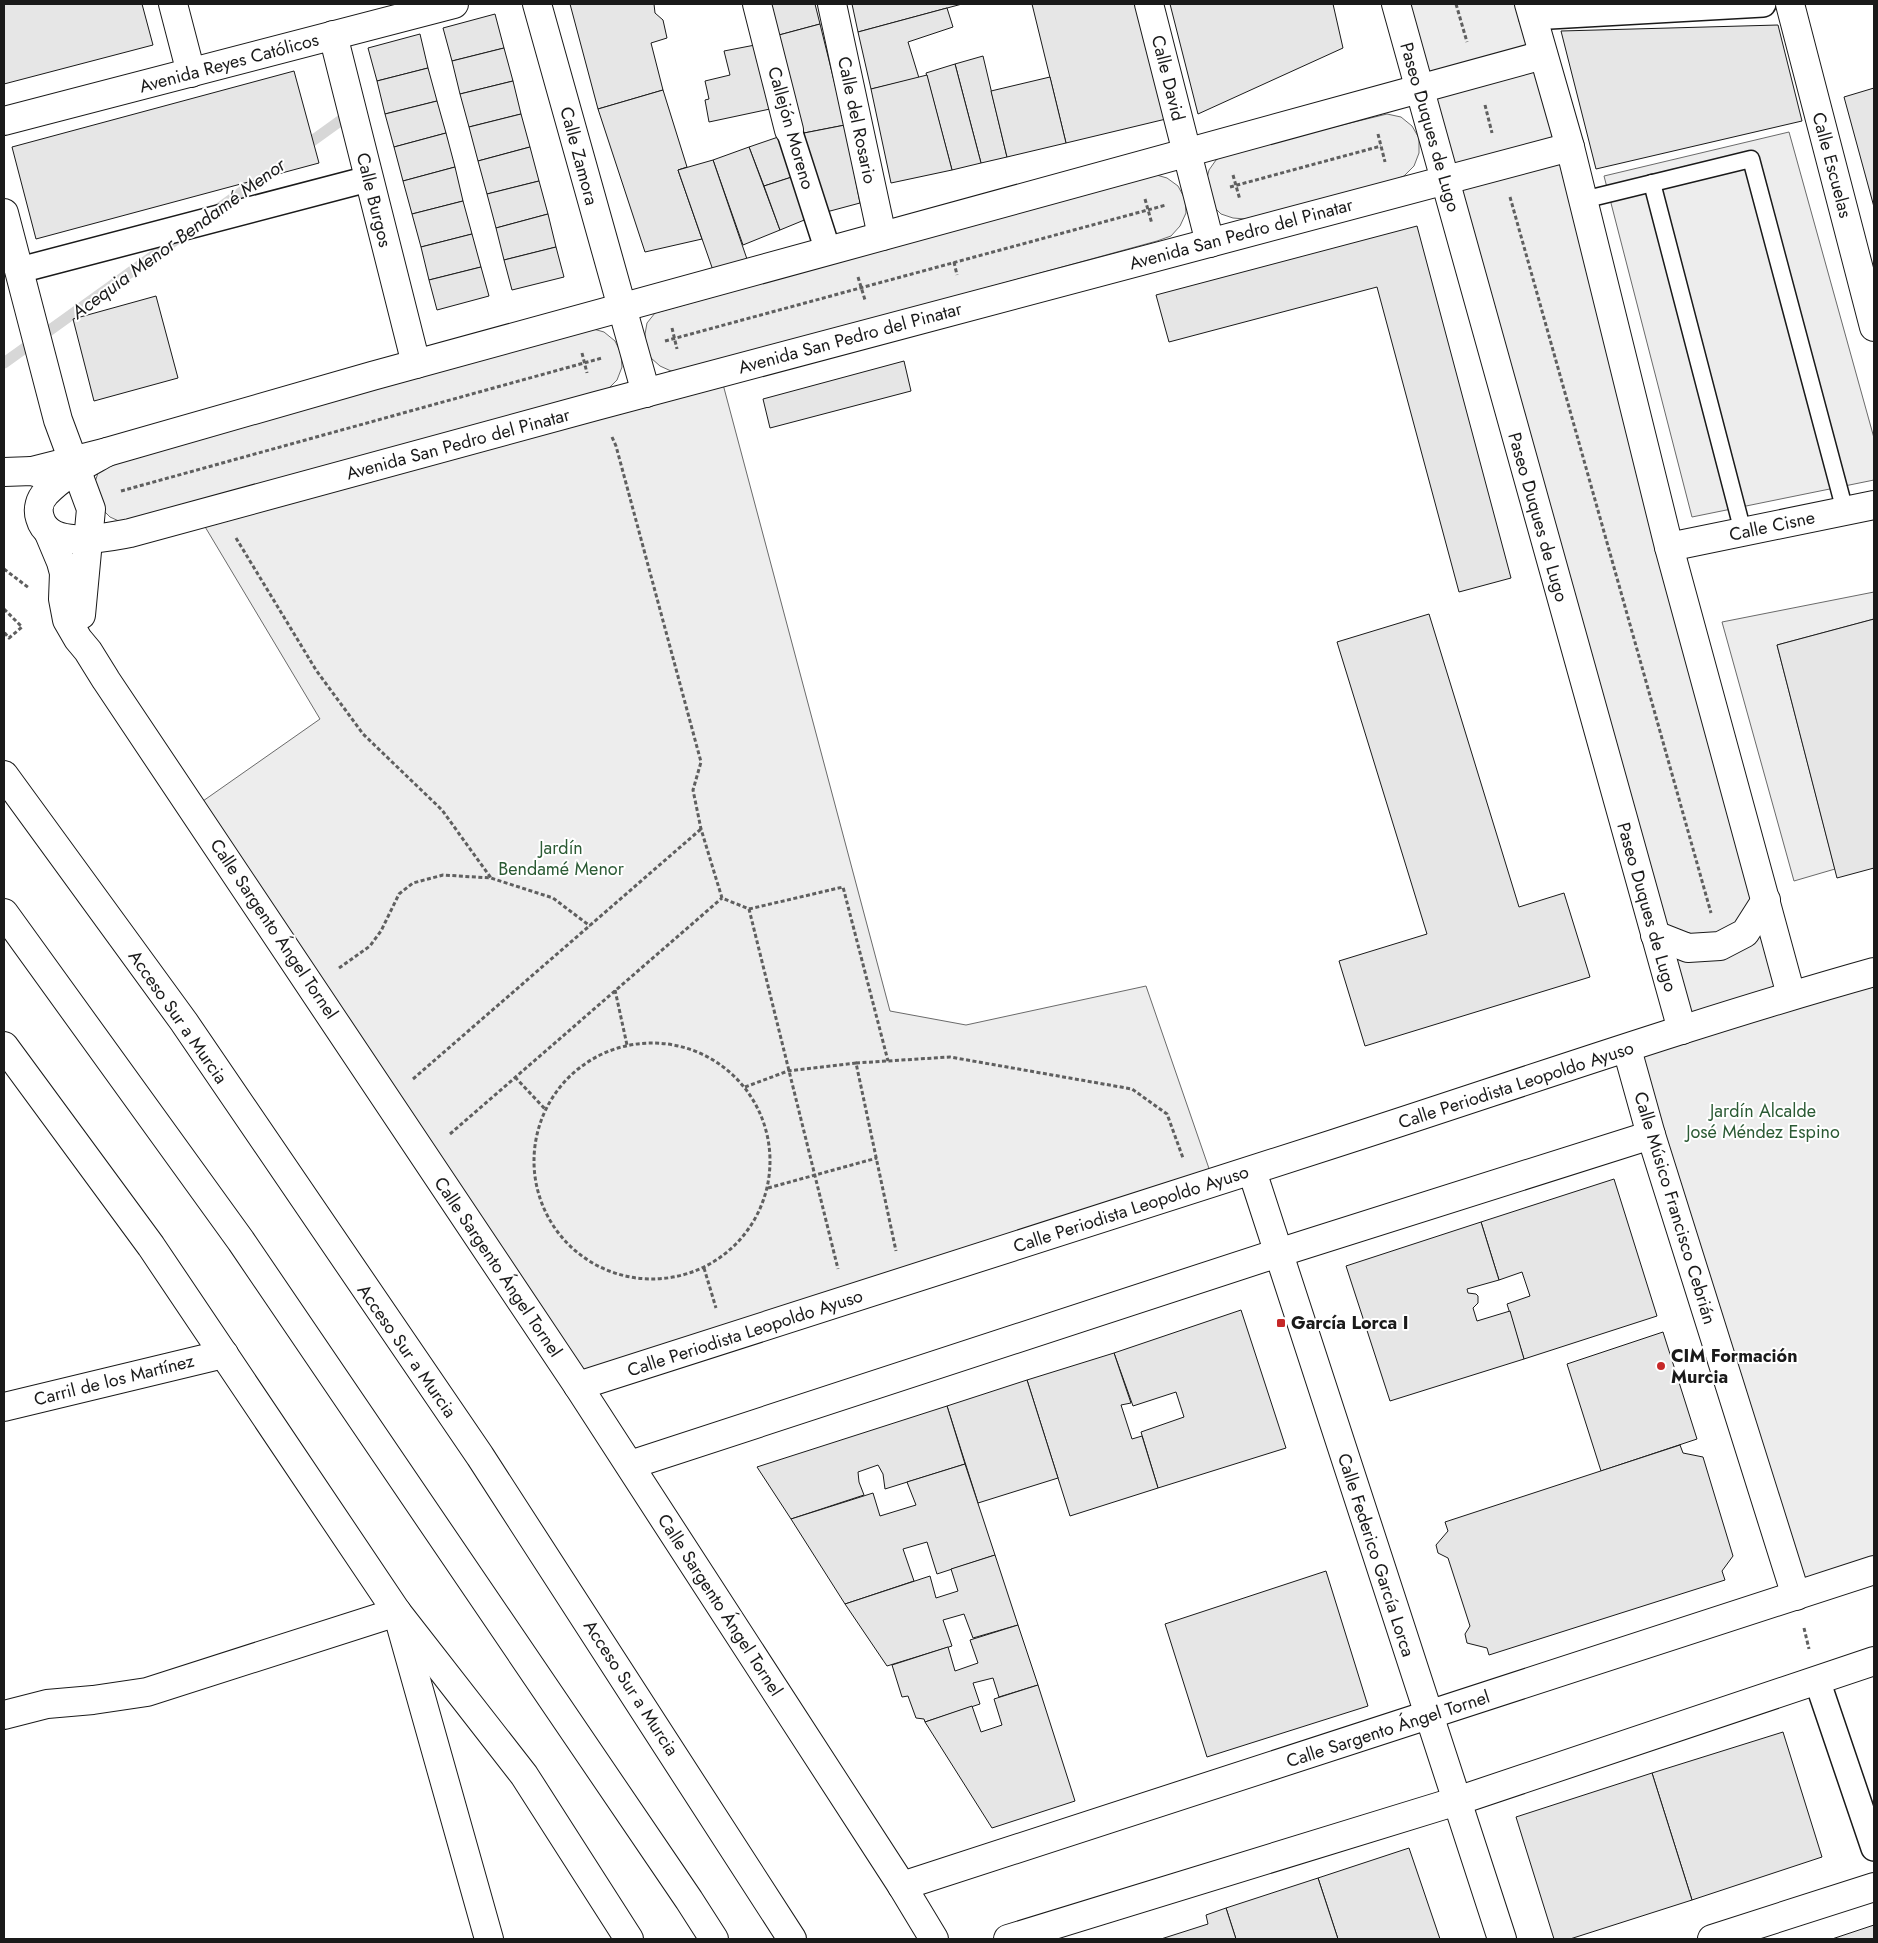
<svg xmlns="http://www.w3.org/2000/svg" width="1878" height="1943" viewBox="0 0 1878 1943" font-family="Jost,sans-serif">
  <style>
    .built { fill: #ededed; stroke: #6a6a6a }
    .lines { fill: none; stroke-linecap: round; stroke-linejoin: round }
    .stream { stroke: #d7d7d7; stroke-width: 11 }
    .building { fill: #e6e6e6; stroke: #1a1a1a }
    .service-casing { stroke: #1a1a1a; stroke-width: 19 }
    .pedestrian-casing { stroke: #1a1a1a; stroke-width: 28 }
    .minor-casing { stroke: #1a1a1a; stroke-width: 30 }
    .motorway-casing { stroke: #1a1a1a; stroke-width: 30 }
    .path { stroke: #5f5f5f; stroke-width: 3; stroke-dasharray: 4 2.5; stroke-linecap: butt }
    .service { stroke: #fff; stroke-width: 16 }
    .pedestrian { stroke: #fff; stroke-width: 25 }
    .minor { stroke: #fff; stroke-width: 28 }
    .motorway { stroke: #fff; stroke-width: 28 }
    .poi-dot { fill: #c62828; stroke: #fff; stroke-width: 2 }
    .labels { text-anchor: middle; stroke-width: 4; stroke-linejoin: round; paint-order: stroke }
    .street-label { font-size: 18px; fill: #1a1a1a; stroke: #fff }
    .park-label { font-size: 18px; fill: #2b5a34; stroke: #fff }
    .poi-label { font-size: 18px; font-weight: bold; fill: #1a1a1a; stroke: #fff; text-anchor: start }
    .water-label { font-size: 19px; font-style: italic; fill: #1a1a1a; stroke: #fff }
  </style>
  <rect width="100%" height="100%" fill="#fff"/>
  <g class="built">
    <polygon points="1396,4 1529,4 1791,995 1874,972 1874,1570 1796,1596 1627,1049 1682,1030"/>
    <polygon points="1387,114 1401,117 1412,126 1419,138 1419,153 1414,166 1404,176 1391,181 1245,219 1233,218 1221,214 1212,205 1206,182 1209,170 1216,160 1227,153"/>
    <polygon points="1789,132 1874,438 1874,480 1692,517 1604,176"/>
    <polygon points="1153,174 1167,178 1178,186 1185,199 1186,213 1180,226 1171,236 1157,241 683,371 671,371 660,366 651,358 646,346 645,334 647,323 655,313"/>
    <polygon points="590,328 604,332 615,341 621,353 622,367 617,380 607,390 121,522 110,517 101,508 94,485 98,473 105,463"/>
    <polygon points="720,373 890,1011 966,1025 1146,986 1214,1183 578,1386 193,808 320,719 198,515"/>
    <polygon points="1874,592 1874,619 1777,645 1835,869 1794,881 1722,622"/>
  </g>
  <g class="lines">
    <g class="stream">
      <polyline points="301,149 351,113"/>
      <polyline points="214,212 272,170"/>
      <polyline points="4,363 181,236"/>
    </g>
  </g>
  <g class="building">
    <polygon points="4,4 142,4 153,45 4,84"/>
    <polygon points="570,4 654,4 655,13 663,20 667,38 651,43 663,90 598,109"/>
    <polygon points="771,4 815,4 820,24 779,35"/>
    <polygon points="852,4 962,4 858,32"/>
    <polygon points="1032,4 1135,4 1166,119 1066,143"/>
    <polygon points="1170,4 1333,4 1343,48 1198,114"/>
    <polygon points="947,8 953,27 908,42 919,78 871,89 858,32"/>
    <polygon points="495,14 504,48 452,61 443,28"/>
    <polygon points="820,24 845,125 804,133 790,104 779,35"/>
    <polygon points="1778,25 1802,121 1596,169 1561,31"/>
    <polygon points="420,34 428,68 377,81 368,48"/>
    <polygon points="755,45 770,109 709,122 705,100 709,99 705,81 730,75 724,51"/>
    <polygon points="504,48 513,81 460,94 452,61"/>
    <polygon points="983,56 1007,157 981,163 955,64"/>
    <polygon points="955,64 981,163 952,170 926,73"/>
    <polygon points="428,68 437,101 385,114 377,81"/>
    <polygon points="294,71 319,163 36,239 12,147"/>
    <polygon points="927,75 952,170 891,183 871,89"/>
    <polygon points="1050,77 1066,143 1007,157 991,91"/>
    <polygon points="513,81 521,114 469,127 460,94"/>
    <polygon points="1874,88 1874,207 1844,97"/>
    <polygon points="663,90 687,167 678,170 702,239 645,252 598,109"/>
    <polygon points="437,101 446,133 394,147 385,114"/>
    <polygon points="521,114 530,147 478,161 469,127"/>
    <polygon points="845,125 860,203 819,214 804,133"/>
    <polygon points="446,133 455,167 403,181 394,147"/>
    <polygon points="784,135 798,175 764,186 749,147"/>
    <polygon points="530,147 539,181 487,194 478,161"/>
    <polygon points="749,147 780,230 743,245 713,160"/>
    <polygon points="713,160 748,262 715,276 678,170"/>
    <polygon points="455,167 463,201 412,214 403,181"/>
    <polygon points="798,175 814,216 780,230 764,186"/>
    <polygon points="539,181 548,214 496,228 487,194"/>
    <polygon points="463,201 472,234 421,247 412,214"/>
    <polygon points="548,214 556,247 504,260 496,228"/>
    <polygon points="1417,226 1511,578 1459,592 1377,287 1169,342 1156,295"/>
    <polygon points="472,234 481,267 429,280 421,247"/>
    <polygon points="556,247 564,277 512,290 504,260"/>
    <polygon points="481,267 489,296 437,310 429,280"/>
    <polygon points="156,296 178,378 94,401 73,319"/>
    <polygon points="904,361 911,391 770,428 763,399"/>
    <polygon points="1429,614 1519,907 1564,893 1590,977 1365,1046 1339,961 1427,934 1337,642"/>
    <polygon points="1874,619 1874,868 1837,878 1777,645"/>
    <polygon points="1614,1179 1657,1316 1524,1359 1507,1304 1530,1296 1522,1272 1499,1280 1481,1222"/>
    <polygon points="1481,1222 1499,1280 1467,1289 1468,1293 1476,1294 1478,1296 1478,1303 1473,1308 1477,1321 1510,1311 1524,1359 1390,1401 1346,1266"/>
    <polygon points="1241,1310 1286,1448 1158,1488 1141,1432 1184,1417 1176,1392 1133,1406 1114,1353"/>
    <polygon points="1663,1332 1697,1439 1601,1471 1567,1364"/>
    <polygon points="1114,1353 1131,1403 1121,1405 1132,1439 1142,1436 1158,1488 1070,1516 1027,1380"/>
    <polygon points="1027,1380 1058,1478 978,1503 947,1406"/>
    <polygon points="947,1406 965,1464 885,1489 883,1474 878,1465 858,1472 859,1482 864,1495 791,1519 757,1467"/>
    <polygon points="1680,1445 1683,1453 1703,1457 1733,1556 1722,1571 1725,1580 1489,1655 1487,1648 1467,1643 1465,1634 1470,1626 1448,1558 1438,1553 1436,1545 1448,1531 1445,1522"/>
    <polygon points="965,1464 995,1555 937,1574 927,1542 903,1549 914,1581 845,1604 791,1519 873,1493 880,1516 916,1505 907,1482"/>
    <polygon points="995,1555 1018,1625 973,1638 964,1614 943,1620 952,1646 887,1666 845,1604 930,1576 936,1598 958,1591 951,1569"/>
    <polygon points="1326,1571 1368,1706 1207,1757 1165,1624"/>
    <polygon points="1018,1625 1038,1685 999,1697 993,1678 973,1683 980,1704 925,1722 924,1719 916,1718 908,1696 902,1697 892,1665 948,1647 955,1671 978,1663 970,1640"/>
    <polygon points="1038,1685 1075,1801 992,1828 925,1722 972,1706 981,1732 1002,1725 994,1699"/>
    <polygon points="1783,1732 1822,1857 1692,1900 1652,1773"/>
    <polygon points="1652,1773 1692,1900 1570,1939 1554,1939 1516,1817"/>
    <polygon points="1409,1848 1440,1939 1338,1939 1318,1878"/>
    <polygon points="1318,1878 1338,1939 1236,1939 1226,1908"/>
    <polygon points="1226,1908 1236,1939 1161,1939 1208,1924 1206,1915"/>
    <polygon points="1874,1925 1874,1939 1832,1939"/>
  </g>
  <g class="lines">
    <defs>
      <g id="service">
        <polyline points="1652,183 1743,532"/>
        <polyline points="1583,200 1751,159 1845,511"/>
      </g>
      <g id="pedestrian">
        <polyline points="1532,17 1763,4"/>
        <polyline points="789,130 828,251"/>
        <polyline points="20,270 368,179"/>
        <polyline points="1817,1680 1874,1848"/>
      </g>
      <g id="minor">
        <polyline points="173,4 191,73"/>
        <polyline points="537,4 646,393"/>
        <polyline points="757,4 789,130"/>
        <polyline points="832,4 882,236"/>
        <polyline points="1149,4 1210,243"/>
        <polyline points="1396,4 1682,1030"/>
        <polyline points="1529,4 1570,147 1669,547 1791,995"/>
        <polyline points="1790,4 1874,327"/>
        <polyline points="333,35 416,364"/>
        <polyline points="4,121 454,4"/>
        <polyline points="4,213 58,420 91,509 81,615"/>
        <path d="M107 452C86 464 63 475 46 493 40 499 37 509 40 518 49 551 107 537 130 533L596 406 1570 147"/>
        <polyline points="32,471 107,452 372,376 1543,55"/>
        <polyline points="4,472 32,471 49,476"/>
        <polyline points="48,531 61,562 64,573 63,599 67,620 78,639 88,651 106,680 578,1386 902,1886 934,1939"/>
        <polyline points="1669,547 1874,505"/>
        <polyline points="1655,935 1688,948 1720,946 1745,933 1766,900"/>
        <polyline points="4,1046 151,1246 397,1612 524,1775 629,1939"/>
        <polyline points="1627,1049 1651,1135 1796,1596"/>
        <polyline points="1252,1171 1502,1939"/>
        <path d="M578 1386C830 1306 1082 1226 1333 1144 1513 1086 1692 1023 1874 972"/>
        <polyline points="4,1407 224,1354"/>
        <polyline points="630,1465 1278,1253 1651,1135"/>
        <polyline points="4,1715 47,1704 93,1700 147,1692 397,1612 489,1939"/>
        <polyline points="902,1886 1874,1570"/>
        <polyline points="1008,1939 1457,1801 1874,1661"/>
        <polyline points="1712,1939 1874,1887"/>
      </g>
      <g id="motorway">
        <polyline points="4,775 184,1022 480,1456 792,1939"/>
        <polyline points="4,913 241,1241 689,1900 714,1939"/>
      </g>
    </defs>
    <use href="#service" class="service-casing"/>
    <use href="#pedestrian" class="pedestrian-casing"/>
    <use href="#minor" class="minor-casing"/>
    <use href="#motorway" class="motorway-casing"/>
    <g class="path">
      <polyline points="1456,4 1467,42"/>
      <polyline points="1485,105 1492,133"/>
      <polyline points="1378,134 1385,162"/>
      <polyline points="1233,175 1240,200"/>
      <polyline points="1230,187 1381,146"/>
      <polyline points="1510,197 1711,913"/>
      <polyline points="1145,199 1152,224"/>
      <polyline points="954,262 957,275"/>
      <polyline points="858,277 865,300"/>
      <polyline points="672,328 677,349"/>
      <polyline points="665,341 1166,205"/>
      <polyline points="582,353 587,373"/>
      <polyline points="612,437 616,446 701,762 693,790 701,829 722,898 749,909 838,1269"/>
      <polyline points="121,491 602,358"/>
      <polyline points="236,538 316,670 363,734 442,810 491,878"/>
      <polyline points="4,569 29,588"/>
      <polyline points="4,609 22,627 9,638 4,632"/>
      <polyline points="749,909 843,887 888,1061"/>
      <polyline points="339,968 370,946 381,931 399,894 413,883 443,875 491,878 553,898 590,926"/>
      <polyline points="615,990 627,1045"/>
      <circle cx="652" cy="1161" r="118"/>
      <polyline points="856,1063 950,1057 1132,1089 1167,1114 1183,1158"/>
      <polyline points="515,1077 545,1109"/>
      <polyline points="413,1079 701,829"/>
      <polyline points="745,1087 788,1071 856,1063 896,1251"/>
      <polyline points="450,1134 722,898"/>
      <polyline points="768,1188 877,1158"/>
      <polyline points="704,1268 716,1308"/>
      <polyline points="1804,1628 1809,1649"/>
    </g>
    <use href="#service" class="service"/>
    <use href="#pedestrian" class="pedestrian"/>
    <use href="#minor" class="minor"/>
    <use href="#motorway" class="motorway"/>
  </g>
  <g class="poi-dot">
    <rect x="1276" y="1318" width="10" height="10" rx="2.5"/>
    <circle cx="1661" cy="1366" r="5"/>
  </g>
  <g class="labels">
    <g class="street-label">
      <text transform="translate(229 63) rotate(-15)" y="6">Avenida Reyes Católicos</text>
      <text transform="translate(1168 78) rotate(76)" y="6">Calle David</text>
      <text transform="translate(857 120) rotate(78)" y="6">Calle del Rosario</text>
      <text transform="translate(1430 127) rotate(74)" y="6">Paseo Duques de Lugo</text>
      <text transform="translate(791 128) rotate(74)" y="6">Callejón Moreno</text>
      <text transform="translate(579 156) rotate(75)" y="6">Calle Zamora</text>
      <text transform="translate(1832 165) rotate(75)" y="6">Calle Escuelas</text>
      <text transform="translate(374 200) rotate(76)" y="6">Calle Burgos</text>
      <text transform="translate(1241 234) rotate(-15)" y="6">Avenida San Pedro del Pinatar</text>
      <text transform="translate(850 338) rotate(-15)" y="6">Avenida San Pedro del Pinatar</text>
      <text transform="translate(458 444) rotate(-15)" y="6">Avenida San Pedro del Pinatar</text>
      <text transform="translate(1538 517) rotate(74)" y="6">Paseo Duques de Lugo</text>
      <text transform="translate(1772 526) rotate(-12)" y="6">Calle Cisne</text>
      <text transform="translate(1647 907) rotate(74)" y="6">Paseo Duques de Lugo</text>
      <text transform="translate(274 929) rotate(56)" y="6">Calle Sargento Ángel Tornel</text>
      <text transform="translate(178 1017) rotate(55)" y="6">Acceso Sur a Murcia</text>
      <text transform="translate(1516 1085) rotate(-18)" y="6">Calle Periodista Leopoldo Ayuso</text>
      <text transform="translate(1675 1208) rotate(73)" y="6">Calle Músico Francisco Cebrián</text>
      <text transform="translate(1131 1209) rotate(-18)" y="6">Calle Periodista Leopoldo Ayuso</text>
      <text transform="translate(498 1267) rotate(56)" y="6">Calle Sargento Ángel Tornel</text>
      <text transform="translate(745 1333) rotate(-18)" y="6">Calle Periodista Leopoldo Ayuso</text>
      <text transform="translate(407 1351) rotate(55)" y="6">Acceso Sur a Murcia</text>
      <text transform="translate(114 1380) rotate(-14)" y="6">Carril de los Martínez</text>
      <text transform="translate(1376 1555) rotate(72)" y="6">Calle Federico García Lorca</text>
      <text transform="translate(720 1605) rotate(57)" y="6">Calle Sargento Ángel Tornel</text>
      <text transform="translate(631 1688) rotate(57)" y="6">Acceso Sur a Murcia</text>
      <text transform="translate(1388 1729) rotate(-18)" y="6">Calle Sargento Ángel Tornel</text>
    </g>
    <g class="park-label">
      <text x="561" y="854">Jardín<tspan x="561" dy="21">Bendamé Menor</tspan></text>
      <text x="1763" y="1117">Jardín Alcalde<tspan x="1763" dy="21">José Méndez Espino</tspan></text>
    </g>
    <g class="poi-label">
      <text x="1291" y="1329">García Lorca I</text>
      <text x="1671" y="1362">CIM Formación<tspan x="1671" dy="21">Murcia</tspan></text>
    </g>
    <g class="water-label">
      <text transform="translate(178 238) rotate(-36)" y="7">Acequia Menor Bendamé Menor</text>
    </g>
  </g>
  <rect width="1878" height="1943" fill="none" stroke="#1a1a1a" stroke-width="10"/>
</svg>
